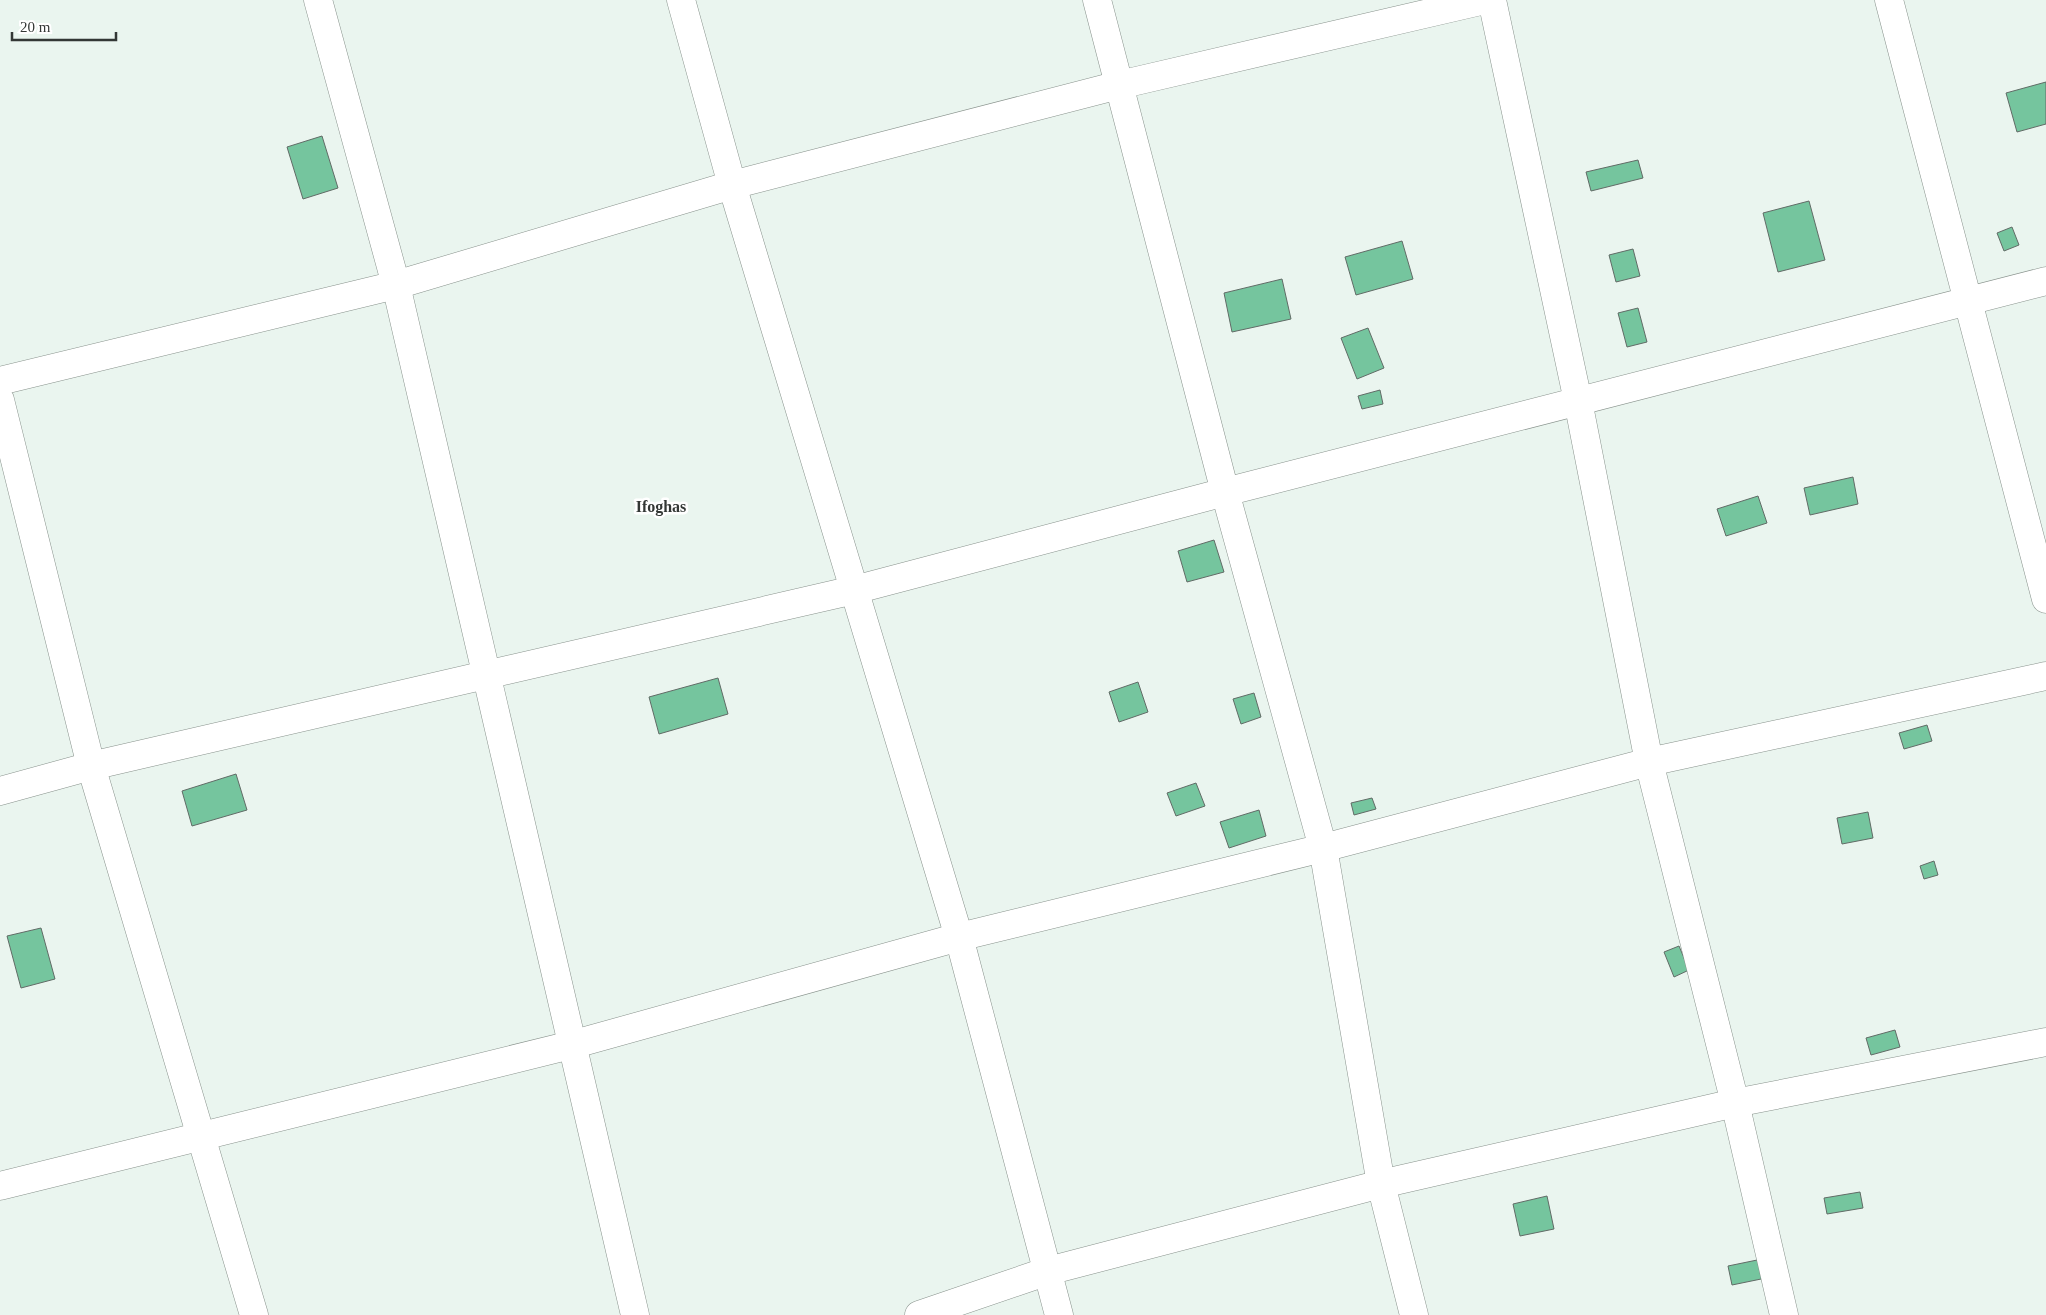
<svg xmlns="http://www.w3.org/2000/svg" width="2046" height="1315" viewBox="0 0 2046 1315" font-family="'Times New Roman',serif">
  <style>
    .building { fill: #75c59e; stroke: #616b66 }
    .lines { fill: none; stroke-linecap: round; stroke-linejoin: round }
    .minor-casing { stroke: #88928c; stroke-width: 29 }
    .minor { stroke: #fff; stroke-width: 28 }
    .labels { text-anchor: middle; stroke-width: 5; stroke-linejoin: round; paint-order: stroke }
    .quarter-label { font-size: 16px; font-weight: bold; fill: #333735; stroke: #fff }
  </style>
  <rect width="100%" height="100%" fill="#eaf5ef"/>
  <g class="building">
    <polygon points="2046,82 2046,124 2017,132 2006,93"/>
    <polygon points="322,136 338,188 303,199 287,147"/>
    <polygon points="1638,160 1643,178 1591,191 1586,172"/>
    <polygon points="1809,201 1825,260 1778,272 1763,213"/>
    <polygon points="2012,227 2019,245 2004,251 1997,233"/>
    <polygon points="1402,241 1413,279 1356,295 1345,257"/>
    <polygon points="1633,249 1640,276 1616,282 1609,255"/>
    <polygon points="1282,279 1291,319 1232,332 1224,293"/>
    <polygon points="1638,308 1647,342 1627,347 1618,313"/>
    <polygon points="1368,328 1384,368 1357,379 1341,338"/>
    <polygon points="1380,390 1383,404 1362,409 1358,396"/>
    <polygon points="1853,477 1858,504 1810,515 1804,488"/>
    <polygon points="1758,496 1767,523 1726,536 1717,509"/>
    <polygon points="1214,540 1224,572 1187,582 1178,551"/>
    <polygon points="718,678 728,714 659,734 649,697"/>
    <polygon points="1138,682 1148,712 1119,722 1109,692"/>
    <polygon points="1254,693 1261,717 1241,724 1233,699"/>
    <polygon points="1927,725 1932,741 1904,749 1899,733"/>
    <polygon points="236,774 247,810 192,826 182,791"/>
    <polygon points="1196,783 1205,806 1176,816 1167,793"/>
    <polygon points="1372,798 1376,809 1354,815 1351,803"/>
    <polygon points="1259,810 1266,836 1229,848 1220,822"/>
    <polygon points="1868,812 1873,838 1842,844 1837,818"/>
    <polygon points="1934,861 1938,875 1924,879 1920,866"/>
    <polygon points="41,928 55,979 21,988 7,936"/>
    <polygon points="1679,946 1689,970 1674,977 1664,952"/>
    <polygon points="1895,1030 1900,1047 1871,1055 1866,1038"/>
    <polygon points="1860,1192 1863,1208 1827,1214 1824,1198"/>
    <polygon points="1547,1196 1554,1229 1520,1236 1513,1204"/>
    <polygon points="1762,1259 1766,1278 1732,1285 1728,1266"/>
  </g>
  <g class="lines">
    <defs>
      <g id="minor">
        <polyline points="318,0 396,285 635,1315"/>
        <polyline points="681,0 732,185 959,937 1059,1315"/>
        <polyline points="1097,0 1225,492 1323,848 1381,1184 1414,1315"/>
        <polyline points="1492,0 1578,401 1649,762 1735,1103 1784,1315"/>
        <polyline points="1889,0 2046,599"/>
        <polyline points="0,381 396,285 732,185 1119,85 1485,0"/>
        <polyline points="0,400 91,766 254,1315"/>
        <polyline points="0,791 91,766 854,590 1225,492 2046,281"/>
        <polyline points="0,1186 571,1045 959,937 1323,848 1649,762 2046,676"/>
        <polyline points="919,1315 1048,1271 1381,1184 1735,1103 2046,1042"/>
      </g>
    </defs>
    <use href="#minor" class="minor-casing"/>
    <use href="#minor" class="minor"/>
  </g>
  <g class="labels">
    <g class="quarter-label">
      <text x="661" y="512">Ifoghas</text>
    </g>
  </g>
  <path d="M12 32v8h104v-8" fill="none" stroke="#333735" stroke-width="2.5"/>
  <text x="20" y="32" font-size="15" fill="#333735" stroke="#ffffff" stroke-width="4" paint-order="stroke">20 m</text>
</svg>
